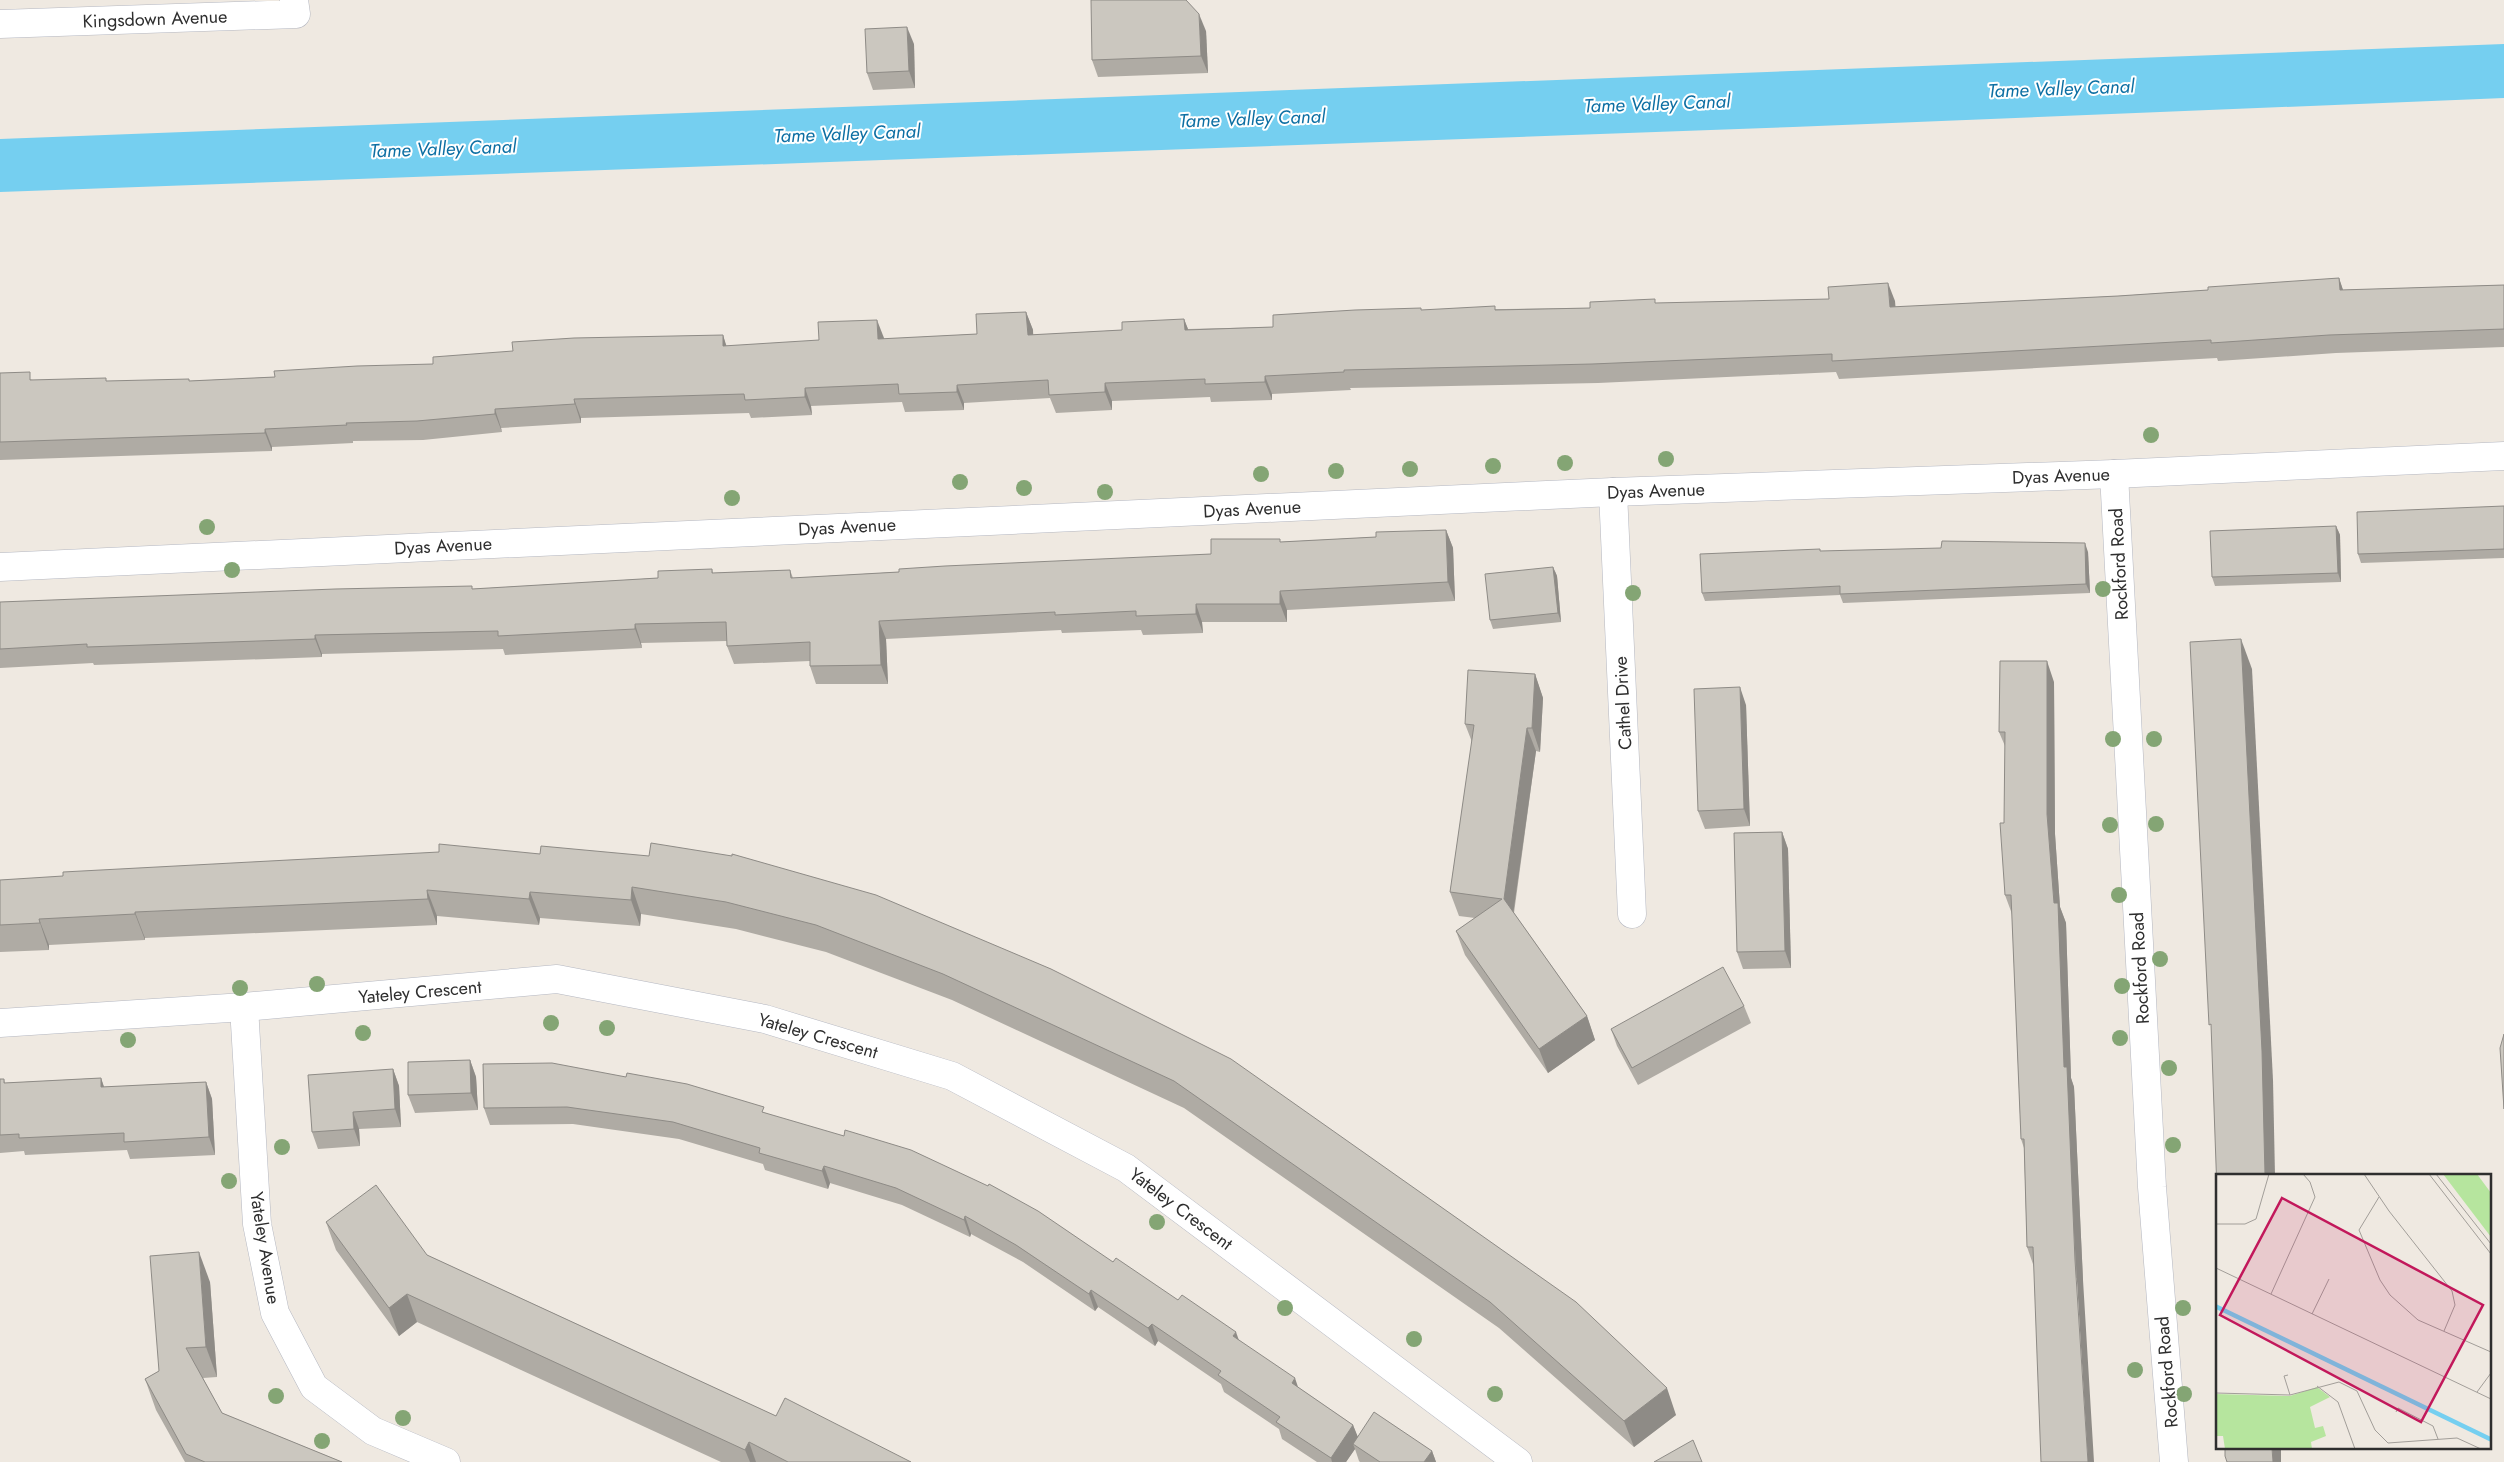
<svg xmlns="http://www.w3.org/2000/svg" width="2504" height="1462" viewBox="0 0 2504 1462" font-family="Jost,sans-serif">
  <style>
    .water { fill: #75cff0 }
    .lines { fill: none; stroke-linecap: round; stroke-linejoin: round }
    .minor-casing { stroke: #b4b7c1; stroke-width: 29 }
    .minor { stroke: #fff; stroke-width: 28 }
    .tree { fill: #84a574 }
    .wall { fill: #afaba4 }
    .shaded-wall { fill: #8e8b86 }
    .building { fill: #cbc7bf; stroke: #8e8b86 }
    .labels { text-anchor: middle; stroke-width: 4; stroke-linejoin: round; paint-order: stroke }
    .street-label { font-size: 18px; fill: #2e2e2e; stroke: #fff }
    .water-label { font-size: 19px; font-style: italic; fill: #0d6fa3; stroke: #fff }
    .inset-road { fill: none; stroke: #a29e99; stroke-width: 1 }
    .view { fill: #c2185b; fill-opacity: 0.15; stroke: #c2185b; stroke-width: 2.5 }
    .inset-edge { fill: none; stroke: #2e2e2e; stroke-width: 2.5 }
  </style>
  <rect width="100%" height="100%" fill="#efe9e1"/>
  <polygon class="water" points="2504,44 2504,98 1793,127 0,192 0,139"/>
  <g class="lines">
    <defs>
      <g id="minor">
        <polyline points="0,24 296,14 294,0"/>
        <polyline points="2114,474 2152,1187 2174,1462"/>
        <polyline points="1613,492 1632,914"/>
        <polyline points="0,567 1613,492 2114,474 2504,456"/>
        <polyline points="244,1007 257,1224 275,1313 314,1387 373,1431 446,1462"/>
        <polyline points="0,1023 244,1007 557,979 765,1019 952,1076 1126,1168 1518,1462"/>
      </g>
    </defs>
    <use href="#minor" class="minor-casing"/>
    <use href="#minor" class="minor"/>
  </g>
  <g class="tree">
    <circle cx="2151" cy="435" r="8"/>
    <circle cx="1666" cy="459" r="8"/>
    <circle cx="1565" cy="463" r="8"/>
    <circle cx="1493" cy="466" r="8"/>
    <circle cx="1410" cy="469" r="8"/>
    <circle cx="1336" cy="471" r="8"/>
    <circle cx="1261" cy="474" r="8"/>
    <circle cx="960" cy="482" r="8"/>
    <circle cx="1024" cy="488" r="8"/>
    <circle cx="1105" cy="492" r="8"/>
    <circle cx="732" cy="498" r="8"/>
    <circle cx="207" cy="527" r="8"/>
    <circle cx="232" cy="570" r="8"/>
    <circle cx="2103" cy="589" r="8"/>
    <circle cx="1633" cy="593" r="8"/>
    <circle cx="2113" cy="739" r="8"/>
    <circle cx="2154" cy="739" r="8"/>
    <circle cx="2156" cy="824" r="8"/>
    <circle cx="2110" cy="825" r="8"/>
    <circle cx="2119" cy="895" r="8"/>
    <circle cx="2160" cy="959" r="8"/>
    <circle cx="317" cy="984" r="8"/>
    <circle cx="2122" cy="986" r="8"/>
    <circle cx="240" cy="988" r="8"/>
    <circle cx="551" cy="1023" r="8"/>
    <circle cx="607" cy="1028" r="8"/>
    <circle cx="363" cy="1033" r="8"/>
    <circle cx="2120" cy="1038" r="8"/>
    <circle cx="128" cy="1040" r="8"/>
    <circle cx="2169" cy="1068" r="8"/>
    <circle cx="2173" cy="1145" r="8"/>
    <circle cx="282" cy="1147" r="8"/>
    <circle cx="229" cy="1181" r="8"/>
    <circle cx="1157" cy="1222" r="8"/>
    <circle cx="1285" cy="1308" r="8"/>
    <circle cx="2183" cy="1308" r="8"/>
    <circle cx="1414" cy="1339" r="8"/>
    <circle cx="2135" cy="1370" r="8"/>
    <circle cx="1495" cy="1394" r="8"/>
    <circle cx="2184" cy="1394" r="8"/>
    <circle cx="276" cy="1396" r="8"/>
    <circle cx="403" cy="1418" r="8"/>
    <circle cx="322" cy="1441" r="8"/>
  </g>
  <g class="wall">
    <polygon points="1206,31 1208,73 1098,77 1092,60"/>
    <polygon points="914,44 915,88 873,90 867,73"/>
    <polygon points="2339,278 2343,290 2504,285 2504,347 2336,353 2218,361 2217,358 1839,379 1836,372 1598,383 1350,388 1351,390 1272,394 1272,400 1211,402 1210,397 1112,401 1112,410 1056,413 1050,398 964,403 964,410 905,412 902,402 811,406 812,415 751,418 749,413 581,418 581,423 501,428 502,432 423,440 353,441 353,443 272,447 272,451 0,460 0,373 33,380 107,381 189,381 275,377 433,364 723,335 726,346 884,338 884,339 977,334 1026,312 1033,330 1033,335 1122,330 1184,319 1188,329 1273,327 1422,310 1590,308 1656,303 1895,301 1895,307 2118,296 2208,290"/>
    <polygon points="2504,506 2504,558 2361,563 2358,554"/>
    <polygon points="2336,526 2340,535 2341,582 2215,586 2212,577"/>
    <polygon points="1446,530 1453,548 1455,601 1287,610 1287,622 1202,622 1203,633 1143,635 1141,630 1062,633 1061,630 886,639 888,684 816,684 810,666 810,661 734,664 727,646 727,641 641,643 642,648 505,655 503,649 322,654 322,657 94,665 93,663 0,668 0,602 473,589 658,578 712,569 713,573 790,570 793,578 1211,554 1281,542 1376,537"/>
    <polygon points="1821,551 2088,552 2090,593 1843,603 1840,595 1705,601 1702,593"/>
    <polygon points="1553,567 1557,576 1561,622 1493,629 1490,620"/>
    <polygon points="1535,674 1543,698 1540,752 1536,751 1514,913 1587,1016 1595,1040 1548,1073 1465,955 1456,931 1475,918 1459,916 1450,892 1472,742 1465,724"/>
    <polygon points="2054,682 2055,834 2060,907 2066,923 2071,1078 2074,1087 2083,1280 2034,1267 2027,1247 2024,1148 2021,1139 2012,914 2005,895 2005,746 1999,732"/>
    <polygon points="1746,705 1750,826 1705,829 1698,811"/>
    <polygon points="1782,832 1788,849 1791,968 1743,969 1737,952"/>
    <polygon points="540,854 1051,969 1676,1415 1634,1447 1499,1328 1184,1108 952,1000 826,952 736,929 641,914 640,926 540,918 539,925 437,916 437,925 145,938 145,940 49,945 49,950 0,952 0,880"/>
    <polygon points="1744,1006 1751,1023 1638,1085 1617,1046 1611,1029"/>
    <polygon points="470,1060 476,1077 478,1110 415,1113 408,1095"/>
    <polygon points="483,1064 766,1113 1113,1262 1178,1300 1239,1340 1299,1388 1353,1425 1357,1436 1432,1451 1436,1462 1360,1462 1359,1461 1355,1449 1346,1462 1317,1462 1282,1439 1279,1429 1224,1392 1221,1384 1158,1341 1155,1346 1098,1307 1095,1311 1023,1262 971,1234 970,1237 902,1205 830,1183 828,1189 765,1170 763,1164 679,1139 573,1124 490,1125 484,1108"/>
    <polygon points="393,1069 399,1086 401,1127 359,1129 360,1146 318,1149 312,1132"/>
    <polygon points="101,1078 104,1087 206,1082 212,1099 215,1155 130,1159 127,1150 25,1155 24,1151 0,1153 0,1079 4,1079 5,1083"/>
    <polygon points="326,1222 427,1255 776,1416 911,1462 721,1462 417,1322 399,1336 336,1250"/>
    <polygon points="210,1282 217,1377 203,1378 222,1413 342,1462 185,1462 156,1410 145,1379 159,1371"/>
  </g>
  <g class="shaded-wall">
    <polygon points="1199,14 1206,31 1208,73 1201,56"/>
    <polygon points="907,27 914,44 915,88 909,71"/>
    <polygon points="2339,278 2345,296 2340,290"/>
    <polygon points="1888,283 1895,301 1897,325 1890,307"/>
    <polygon points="1026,312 1033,330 1034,354 1028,335"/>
    <polygon points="1184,319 1191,337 1185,330"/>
    <polygon points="877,320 884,338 885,357 878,339"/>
    <polygon points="723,335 729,354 723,346"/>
    <polygon points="1265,376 1272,394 1272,400 1265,382"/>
    <polygon points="1105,383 1112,401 1112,410 1105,392"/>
    <polygon points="957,385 964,403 964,410 957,392"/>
    <polygon points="805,388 811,406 812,415 805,397"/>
    <polygon points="574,399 581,418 581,423 575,404"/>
    <polygon points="495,409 501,428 502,432 495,414"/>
    <polygon points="265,429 272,447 272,451 265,433"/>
    <polygon points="2336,526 2340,535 2341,582 2338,573"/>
    <polygon points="1446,530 1453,548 1455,601 1448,582"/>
    <polygon points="2085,543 2088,552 2090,593 2086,584"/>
    <polygon points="1553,567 1557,576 1561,622 1558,613"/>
    <polygon points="1280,591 1287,610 1287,622 1280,604"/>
    <polygon points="1196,604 1202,622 1203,633 1196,614"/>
    <polygon points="879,621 886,639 888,684 881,665"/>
    <polygon points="635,624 641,643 642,648 635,629"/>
    <polygon points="315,635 322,654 322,657 315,639"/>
    <polygon points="2241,639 2252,669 2273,1080 2275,1176 2265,1176"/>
    <polygon points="2047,661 2054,682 2055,834 2060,907 2066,923 2071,1078 2074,1087 2083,1280 2094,1462 2088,1462 2054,903 2047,814"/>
    <polygon points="1535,674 1543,698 1540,752 1532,728"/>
    <polygon points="1740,687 1746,705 1750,826 1744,809"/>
    <polygon points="1527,728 1536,751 1512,922 1504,899"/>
    <polygon points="1782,832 1788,849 1791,968 1785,951"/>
    <polygon points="632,887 641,914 640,926 631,900"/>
    <polygon points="427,890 437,916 437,925 428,899"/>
    <polygon points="530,892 540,918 539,925 529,899"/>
    <polygon points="135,912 145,938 145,940 135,914"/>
    <polygon points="39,919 49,945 49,950 40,923"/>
    <polygon points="1587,1016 1595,1040 1548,1073 1539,1049"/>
    <polygon points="470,1060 476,1077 478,1110 471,1093"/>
    <polygon points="393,1069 399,1086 401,1127 395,1109"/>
    <polygon points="101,1078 107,1096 101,1087"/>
    <polygon points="206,1082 212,1099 215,1155 209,1137"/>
    <polygon points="353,1112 359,1129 360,1146 354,1129"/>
    <polygon points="824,1166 830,1183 828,1189 822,1171"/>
    <polygon points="965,1216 971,1234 970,1237 964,1220"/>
    <polygon points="199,1252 210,1282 217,1377 206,1347"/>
    <polygon points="1091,1290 1098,1307 1095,1311 1089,1294"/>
    <polygon points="407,1294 417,1322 399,1336 389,1308"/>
    <polygon points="1152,1324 1158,1341 1155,1346 1148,1328"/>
    <polygon points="1236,1332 1242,1349 1233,1336"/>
    <polygon points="1295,1378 1301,1396 1292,1383"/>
    <polygon points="1667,1388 1676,1415 1634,1447 1624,1421"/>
    <polygon points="1353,1425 1360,1442 1353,1444 1355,1449 1346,1462 1332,1462 1331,1458"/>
    <polygon points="749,1442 756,1462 750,1462 745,1450"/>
    <polygon points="2272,1448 2281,1448 2281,1462 2273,1462"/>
    <polygon points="1432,1451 1436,1462 1424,1462"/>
  </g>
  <g class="building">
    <polygon points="1091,0 1186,0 1199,14 1201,56 1092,60"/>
    <polygon points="907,27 909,71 867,73 865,29"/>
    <polygon points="2339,278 2340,290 2504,285 2504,329 2329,335 2211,343 2211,340 1832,361 1832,354 1592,364 1344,370 1344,372 1265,376 1265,382 1205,384 1205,379 1105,383 1105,392 1049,395 1048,380 957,385 957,392 899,394 898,384 805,388 805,397 745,400 744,394 574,399 575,404 495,409 495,414 417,421 346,423 347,425 265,429 265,433 0,442 0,373 30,372 30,380 106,378 106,381 189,379 189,381 275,377 274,371 357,366 433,364 433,357 513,351 512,342 574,338 723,335 723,346 819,340 818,322 877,320 878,339 977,334 976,314 1026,312 1028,335 1122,330 1122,322 1184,319 1185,330 1273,327 1273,315 1355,310 1421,308 1421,310 1495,306 1495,310 1590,308 1590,302 1655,299 1655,303 1829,299 1828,287 1888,283 1890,307 2118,296 2208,290 2208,287"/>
    <polygon points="2504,506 2504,549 2358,554 2357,512"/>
    <polygon points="2336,526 2338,573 2212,577 2210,531"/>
    <polygon points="1446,530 1448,582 1280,591 1280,604 1196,604 1196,614 1136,616 1136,611 1055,615 1055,612 879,621 881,665 810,666 810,642 727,646 726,622 635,624 635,629 498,636 498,631 315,635 315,639 87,647 87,644 0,649 0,602 335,589 472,586 472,589 658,578 658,571 712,569 712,573 790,570 791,578 899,572 899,569 945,566 1211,554 1211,539 1280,539 1280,542 1376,537 1376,532"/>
    <polygon points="1942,541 2085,543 2086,584 1840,594 1840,586 1702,593 1700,554 1820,549 1820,551 1941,548"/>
    <polygon points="1553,567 1558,613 1490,620 1485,574"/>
    <polygon points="2241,639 2262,1051 2265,1176 2218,1176 2218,1220 2211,1024 2209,1025 2190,642"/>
    <polygon points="2000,661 2047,661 2047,814 2054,903 2058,903 2064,1067 2067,1067 2075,1260 2088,1462 2041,1462 2033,1247 2027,1247 2024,1139 2021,1139 2011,895 2005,895 2000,823 2004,823 2005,732 1999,732"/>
    <polygon points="1468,670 1535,674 1532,728 1527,728 1504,899 1587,1016 1539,1049 1456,931 1502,899 1450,892 1474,725 1465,724"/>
    <polygon points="1740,687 1744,809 1698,811 1694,689"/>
    <polygon points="1782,832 1785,951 1737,952 1734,833"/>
    <polygon points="651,843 732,856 732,854 876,895 1051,969 1231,1059 1576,1302 1667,1388 1624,1421 1490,1302 1174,1081 943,974 816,925 726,902 632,887 631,900 530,892 529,899 427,890 428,899 135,912 135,914 39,919 40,923 0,925 0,880 63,876 63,872 439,852 439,844 540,854 541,846 649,856"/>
    <polygon points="1723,967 1744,1006 1632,1068 1611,1029"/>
    <polygon points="2504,1034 2504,1109 2500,1048"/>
    <polygon points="470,1060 471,1093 408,1095 408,1062"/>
    <polygon points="552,1063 626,1077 627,1073 687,1084 764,1107 762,1112 844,1136 845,1130 911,1150 988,1186 989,1184 1038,1211 1113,1262 1116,1258 1178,1300 1182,1295 1236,1332 1233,1336 1295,1378 1292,1383 1353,1425 1331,1458 1276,1422 1280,1417 1218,1375 1221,1371 1152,1324 1148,1328 1091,1290 1089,1294 1016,1245 965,1216 964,1220 896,1188 824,1166 822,1171 759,1153 760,1148 673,1122 567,1107 484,1108 483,1064"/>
    <polygon points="393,1069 395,1109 353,1112 354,1129 312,1132 308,1075"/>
    <polygon points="101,1078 101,1087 206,1082 209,1137 124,1142 124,1133 19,1138 19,1134 0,1135 0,1079 4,1079 4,1083"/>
    <polygon points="376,1185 427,1255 776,1416 785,1398 911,1462 788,1462 749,1442 745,1450 407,1294 389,1308 326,1222"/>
    <polygon points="199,1252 206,1347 186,1348 222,1413 342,1462 205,1462 186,1454 145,1379 159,1371 150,1256"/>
    <polygon points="1374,1412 1432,1451 1424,1462 1380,1462 1353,1444"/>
    <polygon points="1693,1440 1702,1462 1654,1462"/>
    <polygon points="2225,1448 2272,1448 2273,1462 2227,1462 2225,1456"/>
  </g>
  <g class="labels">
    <g class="street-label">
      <text transform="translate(155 19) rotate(-2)" y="6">Kingsdown Avenue</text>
      <text transform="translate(2061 476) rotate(-2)" y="6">Dyas Avenue</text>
      <text transform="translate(1656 491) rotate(-2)" y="6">Dyas Avenue</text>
      <text transform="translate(1252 509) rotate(-3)" y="6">Dyas Avenue</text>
      <text transform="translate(847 527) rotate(-3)" y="6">Dyas Avenue</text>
      <text transform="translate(443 546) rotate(-3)" y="6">Dyas Avenue</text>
      <text transform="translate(2119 564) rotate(-93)" y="6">Rockford Road</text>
      <text transform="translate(1623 703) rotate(-93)" y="6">Cathel Drive</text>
      <text transform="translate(2140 968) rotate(-93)" y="6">Rockford Road</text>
      <text transform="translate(420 992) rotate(-5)" y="6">Yateley Crescent</text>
      <text transform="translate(818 1036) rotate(16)" y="6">Yateley Crescent</text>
      <text transform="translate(1181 1209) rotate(37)" y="6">Yateley Crescent</text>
      <text transform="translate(265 1248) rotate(81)" y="6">Yateley Avenue</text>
      <text transform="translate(2167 1372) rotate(-95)" y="6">Rockford Road</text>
    </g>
    <g class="water-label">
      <text transform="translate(2061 88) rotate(-2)" y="7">Tame Valley Canal</text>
      <text transform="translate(1657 103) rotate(-2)" y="7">Tame Valley Canal</text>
      <text transform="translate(1252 118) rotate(-2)" y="7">Tame Valley Canal</text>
      <text transform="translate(847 133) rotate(-2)" y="7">Tame Valley Canal</text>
      <text transform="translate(443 148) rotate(-2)" y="7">Tame Valley Canal</text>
    </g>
  </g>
  <g transform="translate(2216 1174)">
    <rect width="275" height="275" fill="#efe9e1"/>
    <path d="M227 0H261L275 19V63ZM101 213 114 223 94 233 99 254 107 252 110 262 95 268 96 275H9L7 262H0V220L74 222Z" fill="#b6e59e"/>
    <path d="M0 130 275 263V268L0 135Z" fill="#75cff0"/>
    <path class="inset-road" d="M148 0 173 37 236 117 239 131 228 157M213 0 275 80M220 0 275 70M163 23 143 56 164 106 174 121 202 146 275 178M0 50H29L40 45 53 0M0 94 275 225M55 120 99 23 94 8 87 0M96 140 113 105M72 201 68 202 74 221M101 212 122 228 139 275M261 218 275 199M0 219 74 221 123 208 141 217 159 256 172 269 241 264 265 275M180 238 182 234 217 252 222 265"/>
    <path class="view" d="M66 24 267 131 205 248 4 141Z"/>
    <rect width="275" height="275" class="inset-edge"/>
  </g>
</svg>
